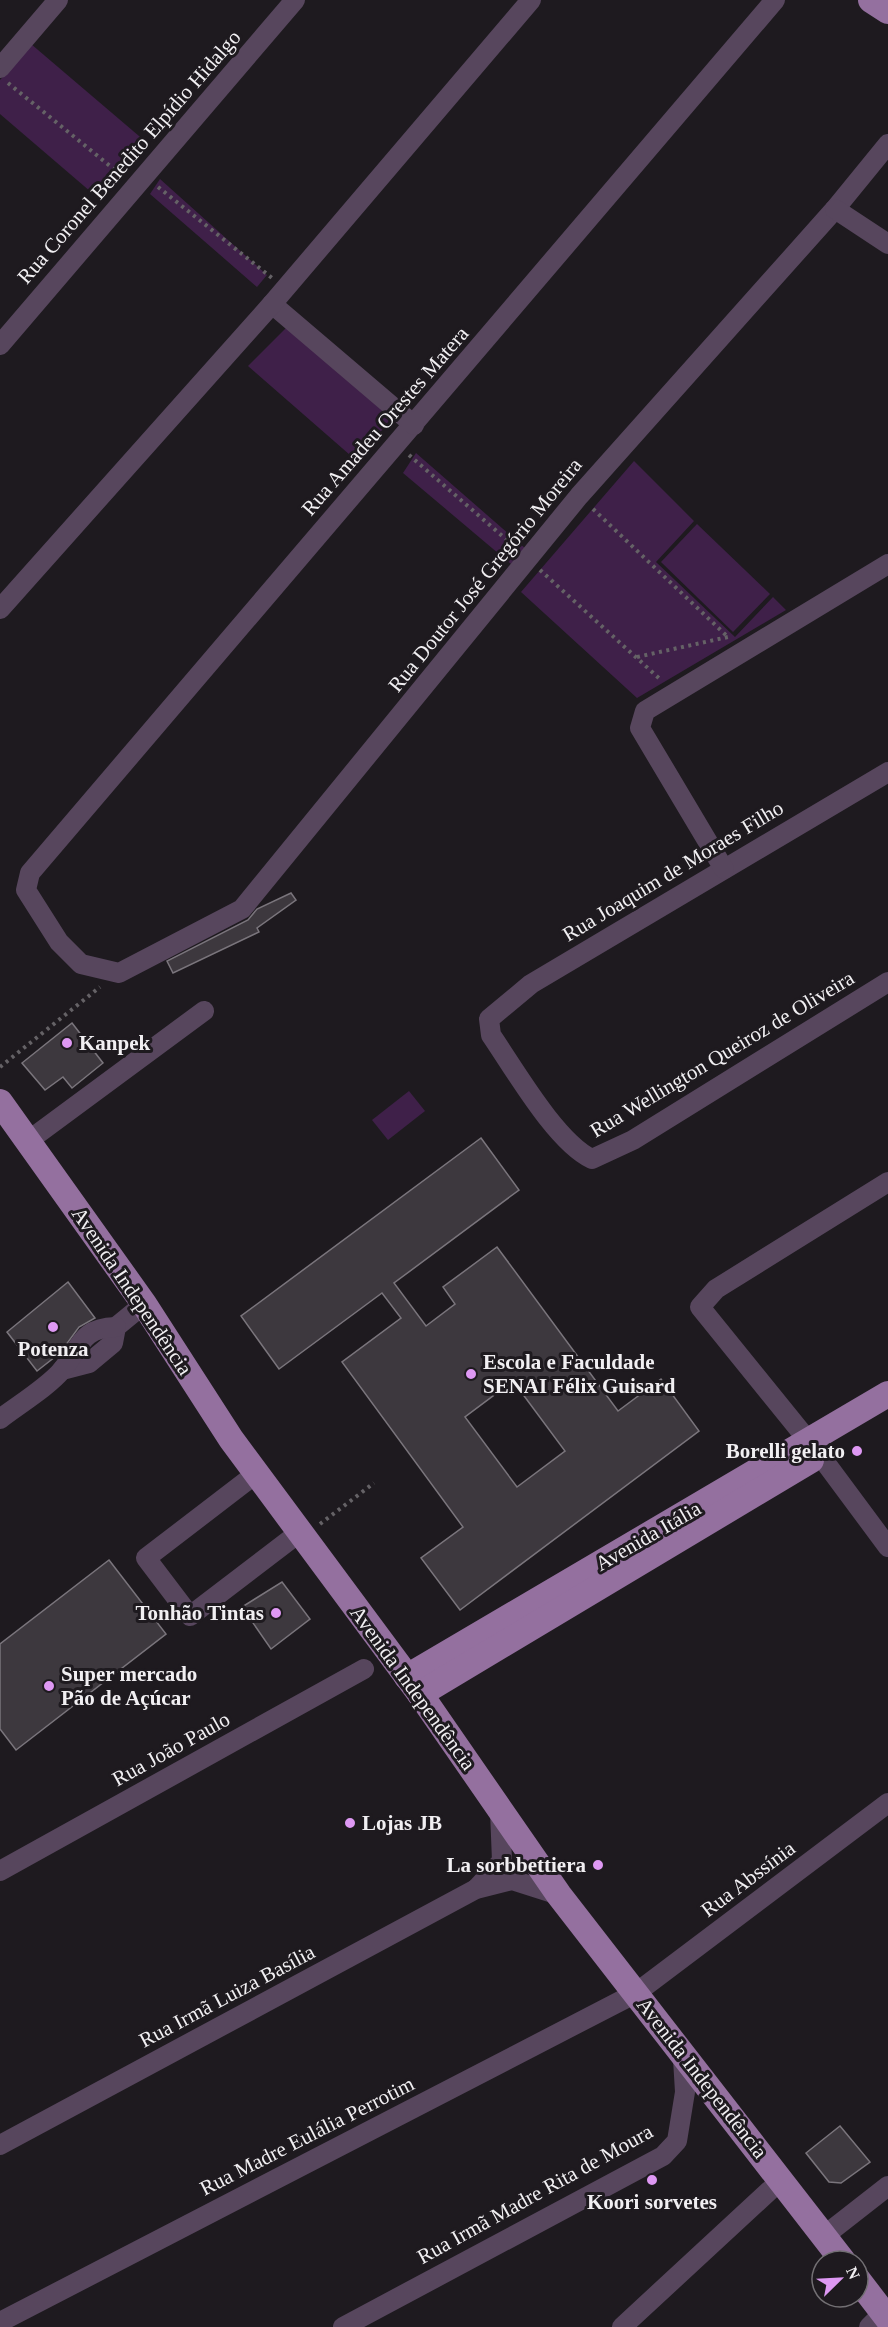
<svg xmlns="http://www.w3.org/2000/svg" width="888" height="2327" viewBox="0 0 888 2327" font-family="'Times New Roman',serif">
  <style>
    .green { fill: #3f2049 }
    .building { fill: #3d383e; stroke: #7a757c; stroke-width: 1.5; fill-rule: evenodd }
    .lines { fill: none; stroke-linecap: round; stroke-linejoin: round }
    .path { stroke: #656266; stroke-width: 4; stroke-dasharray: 3 4.5; stroke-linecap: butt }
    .minor { stroke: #57465d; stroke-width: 20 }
    .major { stroke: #94709f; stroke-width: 26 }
    .poi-dot { fill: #de98f3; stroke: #1e1a1f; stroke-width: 2 }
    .labels { text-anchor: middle; stroke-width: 6; stroke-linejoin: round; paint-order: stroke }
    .street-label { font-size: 21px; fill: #f1eff2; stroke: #1e1a1f }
    .poi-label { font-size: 21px; font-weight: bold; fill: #f1eff2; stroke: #1e1a1f; text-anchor: start }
  </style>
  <rect width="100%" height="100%" fill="#1e1a1f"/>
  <g class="green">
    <polygon points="31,44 146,142 98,198 0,114 0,80"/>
    <polygon points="160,179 267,275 257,287 150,194"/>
    <polygon points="287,327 391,418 358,462 248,366"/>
    <polygon points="416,453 526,549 511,564 403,473"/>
    <polygon points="634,461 694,521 656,562 735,637 773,597 786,610 637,698 521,592"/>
    <polygon points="697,524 770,594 733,632 661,562"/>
    <polygon points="409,1091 425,1111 388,1140 372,1120"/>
  </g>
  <g class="building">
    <polygon points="291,893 296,900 257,928 259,932 173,973 167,961 248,920 257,909"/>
    <polygon points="72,1023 103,1063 72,1088 63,1077 45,1090 22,1063"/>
    <path d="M481 1138 519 1190 394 1283 426 1326 455 1304 443 1287 497 1247 618 1411 661 1379 699 1431 460 1610 421 1558 463 1527 342 1362 401 1318 382 1293 279 1369 241 1316ZM513 1381 565 1451 517 1487 465 1417Z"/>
    <polygon points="68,1282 95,1318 79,1327 60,1353 37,1371 7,1332"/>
    <polygon points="109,1560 166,1634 16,1750 0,1729 0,1644"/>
    <polygon points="282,1582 310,1619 271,1649 242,1607"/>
    <polygon points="840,2126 870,2162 841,2183 829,2182 806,2153"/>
  </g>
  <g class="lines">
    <g class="path">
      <polyline points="8,83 115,170 125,172"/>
      <polyline points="158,187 272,278"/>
      <polyline points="409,455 515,547"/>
      <polyline points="593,509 729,638"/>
      <polyline points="540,570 661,680"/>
      <polyline points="637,657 728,637"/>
      <polyline points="0,1067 100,987"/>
      <polyline points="320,1524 374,1483"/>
    </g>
    <g class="minor">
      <polyline points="775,0 30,873 26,890 59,942 81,964 119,973 242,909 579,496 835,209 888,144"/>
      <polyline points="0,68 58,0"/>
      <polyline points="835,209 888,244"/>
      <polyline points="272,304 414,425"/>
      <polyline points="0,345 295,0"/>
      <polyline points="0,609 272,304 531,0"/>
      <path d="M888 772 531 984 489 1019 491 1035C515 1070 556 1142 592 1159L633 1140 888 982"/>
      <polyline points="724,869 640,728 645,711 888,564"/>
      <polyline points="28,1141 204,1011"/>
      <polyline points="888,1182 716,1289 700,1307 819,1454 888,1547"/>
      <polyline points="62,1370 89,1363 113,1343 116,1327 144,1304"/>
      <path d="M0 1419C18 1405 48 1387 62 1370 81 1348 79 1328 116 1327"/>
      <polyline points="257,1473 146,1558 190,1616 300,1532"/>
      <polyline points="0,1871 364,1669"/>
      <polyline points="476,1889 502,1861 500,1811"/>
      <polyline points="0,2145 476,1889 512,1880 559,1895"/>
      <polyline points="824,2236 888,2186"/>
      <polyline points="0,2322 636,1993 888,1803"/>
      <polyline points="343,2327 663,2156 677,2141 685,2092 683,2059"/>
      <polyline points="622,2327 781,2180"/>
      <polyline points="869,2327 883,2313"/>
    </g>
    <g class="major">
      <polyline points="871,0 888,11"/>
      <polyline points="0,1102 144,1304 231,1439 420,1694 559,1895 843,2261"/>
      <polyline points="407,1677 888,1394"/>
      <polyline points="420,1694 811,1460"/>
      <polyline points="858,2280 888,2319"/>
    </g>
  </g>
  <g class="poi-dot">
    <circle cx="67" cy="1043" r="6"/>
    <circle cx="53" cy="1327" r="6"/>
    <circle cx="471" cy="1374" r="6"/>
    <circle cx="857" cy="1451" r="6"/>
    <circle cx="276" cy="1613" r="6"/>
    <circle cx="49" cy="1686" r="6"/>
    <circle cx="350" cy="1823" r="6"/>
    <circle cx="598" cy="1865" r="6"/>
    <circle cx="652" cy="2180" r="6"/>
  </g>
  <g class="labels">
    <g class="street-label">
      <text transform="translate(129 157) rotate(-49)" y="7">Rua Coronel Benedito Elpídio Hidalgo</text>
      <text transform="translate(385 421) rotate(-49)" y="7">Rua Amadeu Orestes Matera</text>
      <text transform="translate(485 575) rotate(-51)" y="7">Rua Doutor José Gregório Moreira</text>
      <text transform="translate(673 871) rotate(-31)" y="7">Rua Joaquim de Moraes Filho</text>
      <text transform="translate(722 1054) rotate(-31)" y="7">Rua Wellington Queiroz de Oliveira</text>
      <text transform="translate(132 1291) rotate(56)" y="7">Avenida Independência</text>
      <text transform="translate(648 1536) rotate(-30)" y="7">Avenida Itália</text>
      <text transform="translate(413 1688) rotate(54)" y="7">Avenida Independência</text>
      <text transform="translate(171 1749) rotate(-29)" y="7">Rua João Paulo</text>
      <text transform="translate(748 1879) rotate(-37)" y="7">Rua Abssínia</text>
      <text transform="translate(227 1996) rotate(-28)" y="7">Rua Irmã Luiza Basília</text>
      <text transform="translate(702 2078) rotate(52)" y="7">Avenida Independência</text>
      <text transform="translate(307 2136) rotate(-27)" y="7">Rua Madre Eulália Perrotim</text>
      <text transform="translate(535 2194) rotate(-29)" y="7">Rua Irmã Madre Rita de Moura</text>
    </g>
    <g class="poi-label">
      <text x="79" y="1050">Kanpek</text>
      <text x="53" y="1356" text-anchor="middle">Potenza</text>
      <text x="483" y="1369">Escola e Faculdade<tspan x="483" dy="24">SENAI Félix Guisard</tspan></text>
      <text x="845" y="1458" text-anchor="end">Borelli gelato</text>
      <text x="264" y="1620" text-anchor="end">Tonhão Tintas</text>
      <text x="61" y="1681">Super mercado<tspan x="61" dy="24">Pão de Açúcar</tspan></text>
      <text x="362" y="1830">Lojas JB</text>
      <text x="586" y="1872" text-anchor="end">La sorbbettiera</text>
      <text x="652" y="2209" text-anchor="middle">Koori sorvetes</text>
    </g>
  </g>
  <g transform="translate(840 2279) rotate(66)"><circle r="28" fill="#1e1a1f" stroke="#726f73" stroke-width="1.5"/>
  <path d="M0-4.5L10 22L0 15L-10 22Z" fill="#de98f3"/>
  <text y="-9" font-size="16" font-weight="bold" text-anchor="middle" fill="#f1eff2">N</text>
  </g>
</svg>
